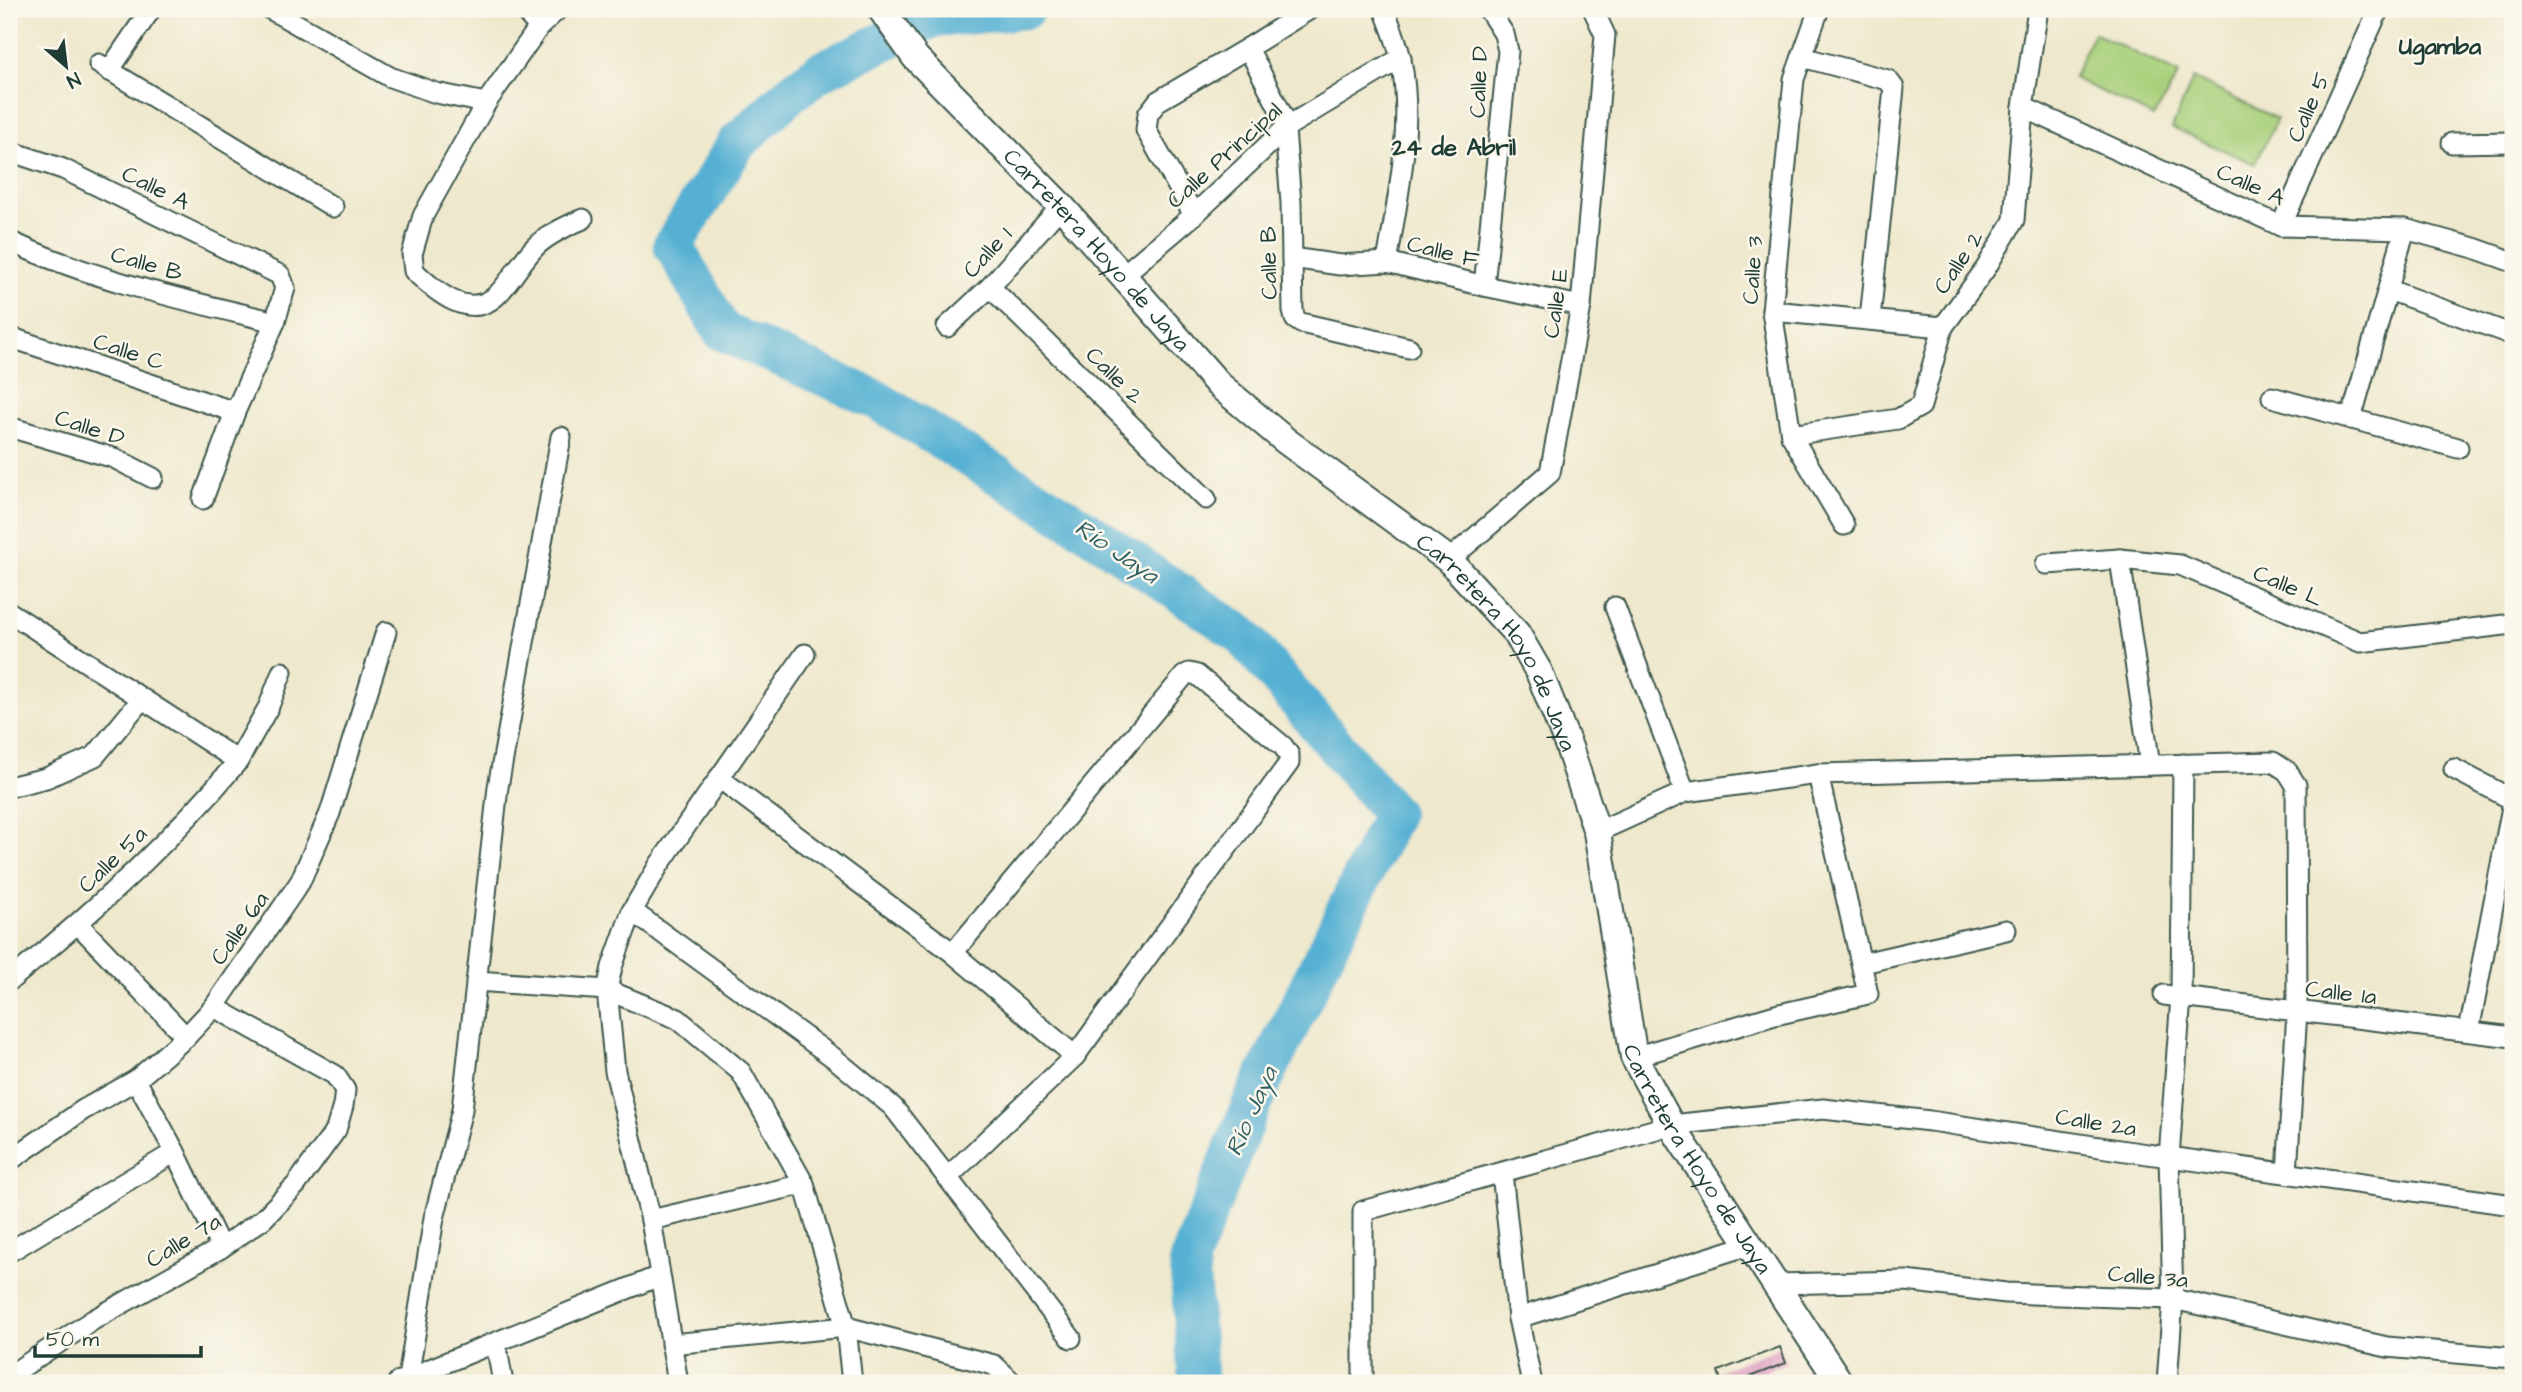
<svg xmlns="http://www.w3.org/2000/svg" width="2522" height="1392" viewBox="0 0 2522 1392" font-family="'Architects Daughter',sans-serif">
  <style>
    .green { fill: #a9d07b; stroke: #648658; stroke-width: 2 }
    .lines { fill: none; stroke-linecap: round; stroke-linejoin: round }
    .river { stroke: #55b0d3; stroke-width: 40 }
    .building { fill: #d88db9 }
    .street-casing { stroke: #3e574b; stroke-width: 23 }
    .secondary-casing { stroke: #3e574b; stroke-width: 30 }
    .street { stroke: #fff; stroke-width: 19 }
    .secondary { stroke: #fff; stroke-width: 26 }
    .labels { text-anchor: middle; stroke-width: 5; stroke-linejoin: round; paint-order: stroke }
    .street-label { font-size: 23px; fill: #1f3d34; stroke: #fbf7ec }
    .neighbourhood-label { font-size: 24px; font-weight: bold; fill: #1f3d34; stroke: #fbf7ec }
    .water-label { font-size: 24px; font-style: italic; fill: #2f6064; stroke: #fbf7ec }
  </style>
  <rect width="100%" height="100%" fill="#fbf7ec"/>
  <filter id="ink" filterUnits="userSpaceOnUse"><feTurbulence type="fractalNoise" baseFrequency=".0143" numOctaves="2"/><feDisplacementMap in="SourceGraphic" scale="14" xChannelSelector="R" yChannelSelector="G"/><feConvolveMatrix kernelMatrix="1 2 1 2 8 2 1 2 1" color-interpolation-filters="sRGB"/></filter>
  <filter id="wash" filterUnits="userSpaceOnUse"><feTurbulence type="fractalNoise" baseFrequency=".00686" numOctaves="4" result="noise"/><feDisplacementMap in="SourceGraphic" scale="28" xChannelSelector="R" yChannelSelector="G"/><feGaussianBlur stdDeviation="1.57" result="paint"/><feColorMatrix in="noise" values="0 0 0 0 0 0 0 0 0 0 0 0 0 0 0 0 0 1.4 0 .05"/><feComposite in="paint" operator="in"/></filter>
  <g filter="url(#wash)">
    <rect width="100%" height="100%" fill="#eee8cc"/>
    <g class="green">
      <polygon points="2094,33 2179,74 2154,117 2073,78"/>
      <polygon points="2193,78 2277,119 2255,164 2172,128"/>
    </g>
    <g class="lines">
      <polyline class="river" points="1025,9 933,18 821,71 791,93 737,143 673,245 722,331 875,399 1085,529 1242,635 1393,814 1252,1103 1189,1260 1198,1383"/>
    </g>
    <g id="blocks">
      <polygon class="building" points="1780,1347 1786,1363 1734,1383 1722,1383 1718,1371"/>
    </g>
  </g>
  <g filter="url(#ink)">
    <use href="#blocks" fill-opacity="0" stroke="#3e574b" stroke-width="2"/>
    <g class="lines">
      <defs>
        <g id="street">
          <polyline points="270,9 390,77 436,93 486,103"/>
          <polyline points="523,9 539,27"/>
          <path d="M558 9 539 27 486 103 423 216 412 254 414 271C436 292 470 322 498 294 512 280 521 261 536 246 549 234 566 226 583 219"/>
          <path d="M1384 9C1390 25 1398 43 1401 60 1414 126 1398 196 1387 262"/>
          <polyline points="1819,9 1794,79 1772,311 1791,435 1844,525"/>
          <polyline points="1248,48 1288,126"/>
          <polyline points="1802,57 1888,80 1894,88 1870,319"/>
          <polyline points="99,64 333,207"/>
          <polyline points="109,71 151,9"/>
          <polyline points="2023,107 2281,226 2405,229 2474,248 2513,262"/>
          <polyline points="1285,130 1291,203 1293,311 1295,319 1301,323 1409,348"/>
          <polyline points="2452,143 2513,142"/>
          <polyline points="9,151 63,169 280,275 285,288 275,322 235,412 203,499"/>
          <polyline points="1194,215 1146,130 1148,114 1158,101 1248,48 1310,9"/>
          <polyline points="2281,226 2379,9"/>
          <path d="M9 241C93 280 185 300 275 322"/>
          <polyline points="1292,258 1340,265 1387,262 1484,286 1581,306"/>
          <polyline points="1122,276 1194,215 1288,126 1401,58"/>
          <polyline points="1484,286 1508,51 1504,34 1488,9"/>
          <polyline points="990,287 1206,499"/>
          <polyline points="2389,290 2513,335"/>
          <polyline points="1772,311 1943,327"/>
          <polyline points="947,327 990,287 1061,206"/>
          <polyline points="9,337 235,412"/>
          <polyline points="2272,397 2458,448"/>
          <polyline points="2351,419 2405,229"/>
          <polyline points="9,427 114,458 153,478"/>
          <polyline points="1791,435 1898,419 1921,406 1943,327 1986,268 2014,220 2023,107 2038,9"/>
          <polyline points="2120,559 2150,765"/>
          <polyline points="1449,560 1550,473 1581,306 1605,35 1593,9"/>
          <polyline points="2046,564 2120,559 2180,565 2360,642 2513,624"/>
          <polyline points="1615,607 1685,792"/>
          <polyline points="9,612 238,761 269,706 282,672"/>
          <polyline points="2454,769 2513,800"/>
          <polyline points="719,778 953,953 1075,1056"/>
          <polyline points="9,787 46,778 95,756 141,700"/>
          <polyline points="1597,832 1685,792 1818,774 2273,762 2287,771 2296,785 2297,1011 2287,1173"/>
          <polyline points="632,911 834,1058 893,1107 1071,1338"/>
          <polyline points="79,925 186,1037"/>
          <polyline points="1863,963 2006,930"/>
          <path d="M9 981C92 914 170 843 238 761"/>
          <polyline points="476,981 607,990 678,1019 741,1072 804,1184 846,1327 852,1383"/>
          <polyline points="2164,995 2513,1037"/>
          <polyline points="2469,1031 2513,802"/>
          <polyline points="1634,1057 1775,1015 1868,994 1818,774"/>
          <polyline points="136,1080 175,1152 221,1248"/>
          <polyline points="9,1161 83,1110 136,1080 186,1037 214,1007 300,882 330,813 386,632"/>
          <polyline points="1502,1173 1518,1318 1532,1383"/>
          <polyline points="948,1177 1075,1056 1289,763 1289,755 1283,746 1197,675 1189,673 1184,676 953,953"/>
          <polyline points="651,1220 804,1184"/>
          <polyline points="9,1252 175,1152"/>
          <polyline points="1775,1284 1906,1281 2006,1293 2173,1299 2387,1347 2513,1358"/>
          <polyline points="1518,1318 1749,1245"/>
          <polyline points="496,1343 503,1383"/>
          <polyline points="671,1344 846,1327 994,1365 1013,1383"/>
          <polyline points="9,1376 93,1320 221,1248 263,1219 296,1185 336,1130 343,1106 345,1090 335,1075 214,1007"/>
          <polyline points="408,1378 434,1218 462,1110 498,787 561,437"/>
          <polyline points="398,1382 659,1276"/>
          <polyline points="678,1383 651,1220 615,1071 607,990 612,967 632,911 659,865 805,654"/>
          <polyline points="1363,1383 1363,1211 1671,1125 1823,1109 1930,1121 2126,1151 2513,1205"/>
          <polyline points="2167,1383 2173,1299 2169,1157 2181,997 2183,764"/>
        </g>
        <g id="secondary">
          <path id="s1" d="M881 9 915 57 1061 206 1219 385 1286 441 1449 560 1517 634 1539 672 1569 747 1597 832 1634 1057 1671 1125 1840 1383"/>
        </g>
      </defs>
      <use href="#street" class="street-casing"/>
      <use href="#secondary" class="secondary-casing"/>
      <use href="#street" class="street"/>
      <use href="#secondary" class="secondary"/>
    </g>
  </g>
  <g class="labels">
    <g class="street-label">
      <text transform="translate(1478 82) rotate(-88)" y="8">Calle D</text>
      <text transform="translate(2308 107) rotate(-66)" y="8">Calle 5</text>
      <text transform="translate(1224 155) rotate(-42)" y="8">Calle Principal</text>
      <text transform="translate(2251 184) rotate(24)" y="8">Calle A</text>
      <text transform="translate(156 187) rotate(26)" y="8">Calle A</text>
      <text dy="8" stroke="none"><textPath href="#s1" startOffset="324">Carretera Hoyo de Jaya</textPath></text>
      <text transform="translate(1443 251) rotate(14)" y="8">Calle F</text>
      <text transform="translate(987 252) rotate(-47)" y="8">Calle 1</text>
      <text transform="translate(1958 262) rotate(-56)" y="8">Calle 2</text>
      <text transform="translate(147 263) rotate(16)" y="8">Calle B</text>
      <text transform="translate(1268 263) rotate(-91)" y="8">Calle B</text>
      <text transform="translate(1752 270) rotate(-86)" y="8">Calle 3</text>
      <text transform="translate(1555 303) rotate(-82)" y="8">Calle E</text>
      <text transform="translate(129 351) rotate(18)" y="8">Calle C</text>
      <text transform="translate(1115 375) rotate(45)" y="8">Calle 2</text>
      <text transform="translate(90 427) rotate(18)" y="8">Calle D</text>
      <text transform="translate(2288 585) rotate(23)" y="8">Calle L</text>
      <text dy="8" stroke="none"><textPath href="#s1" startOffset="891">Carretera Hoyo de Jaya</textPath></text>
      <text transform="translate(112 859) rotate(-44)" y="8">Calle 5a</text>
      <text transform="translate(239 928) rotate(-55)" y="8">Calle 6a</text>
      <text transform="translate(2341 992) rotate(7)" y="8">Calle 1a</text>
      <text transform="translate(2096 1122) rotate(9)" y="8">Calle 2a</text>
      <text dy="8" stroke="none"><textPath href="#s1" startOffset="1458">Carretera Hoyo de Jaya</textPath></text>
      <text transform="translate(183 1240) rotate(-31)" y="8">Calle 7a</text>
      <text transform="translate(2148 1276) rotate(5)" y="8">Calle 3a</text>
    </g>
    <g class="neighbourhood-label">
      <text x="2440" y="54">Ugamba</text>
      <text x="1454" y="155">24 de Abril</text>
    </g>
    <g class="water-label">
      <text transform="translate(1117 551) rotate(34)" y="8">Río Jaya</text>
      <text transform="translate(1251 1111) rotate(-66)" y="8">Río Jaya</text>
    </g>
  </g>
  <rect width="2522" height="1392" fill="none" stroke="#fbf7ec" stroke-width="35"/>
  <g transform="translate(66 66) rotate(152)" stroke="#fbf7ec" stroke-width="5" paint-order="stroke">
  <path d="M0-5L12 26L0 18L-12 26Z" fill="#1f3d34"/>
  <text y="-10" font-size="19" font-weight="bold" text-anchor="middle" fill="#1f3d34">N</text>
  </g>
  <path d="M35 1346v10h166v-10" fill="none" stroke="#1f3d34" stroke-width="3.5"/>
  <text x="46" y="1346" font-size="21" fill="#1f3d34" stroke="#fbf7ec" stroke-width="5" paint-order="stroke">50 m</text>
</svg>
